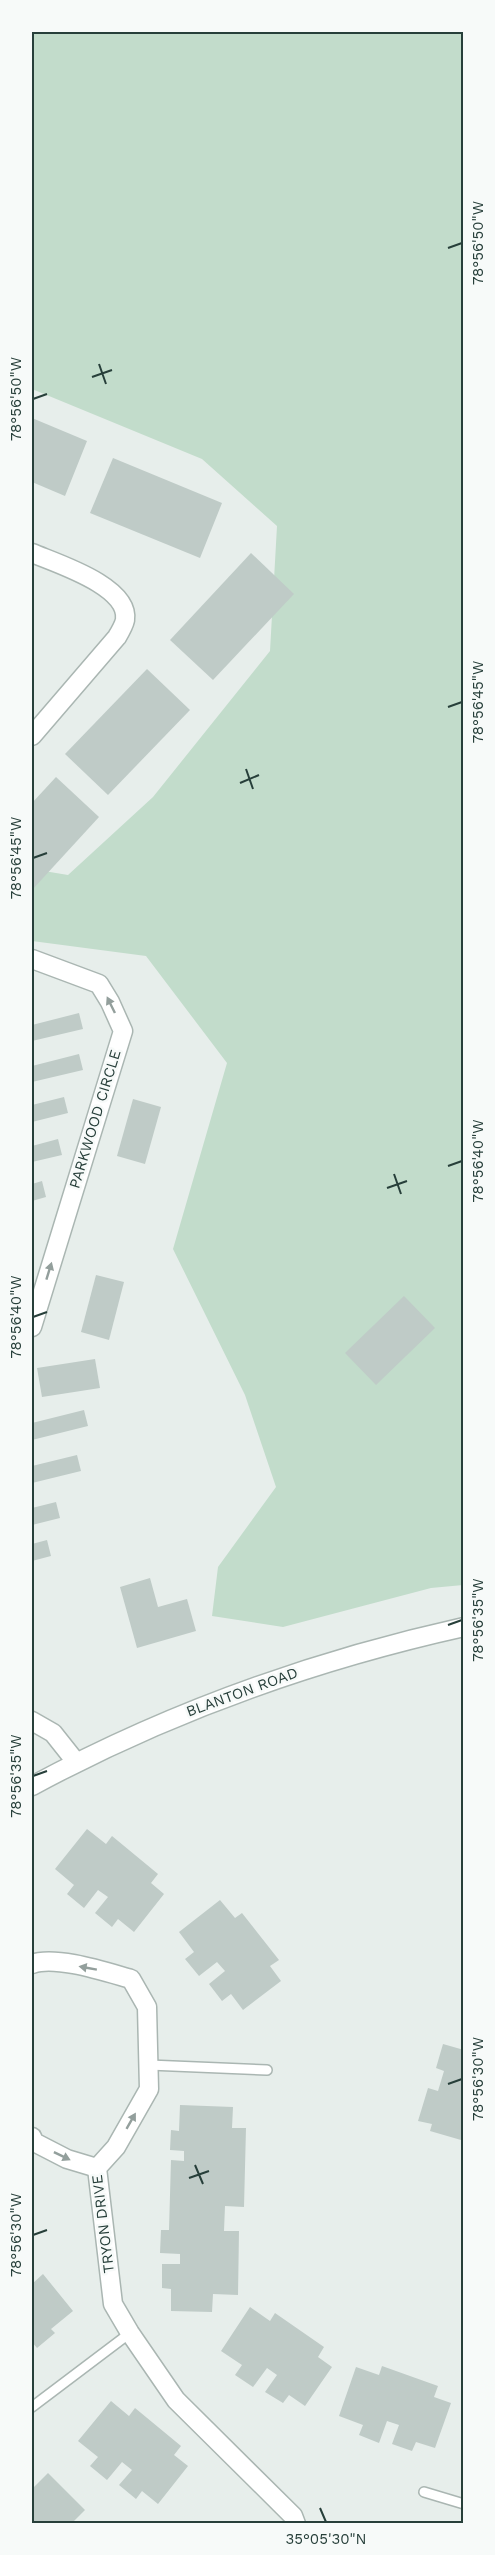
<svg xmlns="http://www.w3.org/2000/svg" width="495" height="2555" viewBox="0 0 495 2555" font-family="'Work Sans',sans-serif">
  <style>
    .green { fill: #c2dccb }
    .building { fill: #bfcbc7 }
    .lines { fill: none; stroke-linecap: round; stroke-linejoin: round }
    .service-casing { stroke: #aab6b2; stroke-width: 12 }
    .minor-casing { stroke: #aab6b2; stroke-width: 21 }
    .tertiary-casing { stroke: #aab6b2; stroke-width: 21 }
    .service { stroke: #fff; stroke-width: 9 }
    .minor { stroke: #fff; stroke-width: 18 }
    .tertiary { stroke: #fff; stroke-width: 18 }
    .oneway { fill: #939f9c }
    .ticks { fill: none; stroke: #273f3a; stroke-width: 2 }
    .labels { text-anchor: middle; stroke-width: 5; stroke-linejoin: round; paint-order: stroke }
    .street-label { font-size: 15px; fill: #273f3a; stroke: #f7faf9 }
    .neatline { fill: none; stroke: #273f3a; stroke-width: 2 }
    .ticks-label { font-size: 15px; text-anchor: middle; fill: #273f3a }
  </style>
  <rect width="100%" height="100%" fill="#e7eeeb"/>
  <polygon class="green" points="32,32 463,32 463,1585 431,1588 283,1627 212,1616 218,1567 276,1487 245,1395 173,1249 227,1063 146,956 32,941 32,869 68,875 153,797 270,651 277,526 202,459 32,389"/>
  <g class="building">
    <polygon points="32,418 87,441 65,496 32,482"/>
    <polygon points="113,458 222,503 200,558 90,513"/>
    <polygon points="251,553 294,594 213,680 170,640"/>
    <polygon points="147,669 190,710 108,795 65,754"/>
    <polygon points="56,777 99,817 32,890 32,803"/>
    <polygon points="79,1013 83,1029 32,1041 32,1025"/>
    <polygon points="79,1054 83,1070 32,1082 32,1066"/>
    <polygon points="64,1097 68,1113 32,1122 32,1105"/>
    <polygon points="133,1099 161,1107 145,1164 117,1156"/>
    <polygon points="58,1139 62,1155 32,1162 32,1146"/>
    <polygon points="42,1181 46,1197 32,1201 32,1184"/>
    <polygon points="96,1275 124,1282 109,1340 81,1332"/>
    <polygon points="404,1296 435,1328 376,1385 345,1353"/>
    <polygon points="95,1359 100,1388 42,1397 37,1368"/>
    <polygon points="84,1410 88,1426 32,1440 32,1423"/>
    <polygon points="77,1455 81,1471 32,1483 32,1466"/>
    <polygon points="56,1502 60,1518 32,1525 32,1508"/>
    <polygon points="47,1540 51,1556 32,1561 32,1544"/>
    <polygon points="150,1578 158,1607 187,1599 196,1631 137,1648 120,1587"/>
    <polygon points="87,1829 106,1844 112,1836 158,1874 151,1883 164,1894 134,1932 118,1919 112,1927 95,1913 108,1897 98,1890 84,1908 67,1894 74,1885 55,1869"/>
    <polygon points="220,1900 235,1918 242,1913 279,1960 270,1966 281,1981 243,2010 231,1994 222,2001 209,1984 225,1971 217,1962 199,1976 185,1959 194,1952 179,1932"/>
    <polygon points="443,2044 464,2050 464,2134 461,2140 430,2131 432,2124 418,2121 428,2088 438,2091 444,2071 436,2068"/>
    <polygon points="180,2105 233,2107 232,2128 246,2128 244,2207 225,2206 224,2231 239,2231 238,2295 213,2294 212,2312 171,2311 171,2289 162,2288 162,2264 180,2264 180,2254 160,2253 161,2230 169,2230 171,2160 184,2161 184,2151 170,2150 171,2130 179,2131"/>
    <polygon points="43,2274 73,2311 51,2329 55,2333 37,2348 32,2342 32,2284"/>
    <polygon points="250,2307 270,2321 275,2313 324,2347 318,2357 332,2367 305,2406 289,2395 283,2403 265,2392 277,2375 267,2368 253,2387 235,2375 242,2365 221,2351"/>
    <polygon points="382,2366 438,2386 434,2397 451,2403 435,2448 416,2442 412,2451 392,2444 399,2425 387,2421 379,2443 359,2435 363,2425 339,2416 356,2367 379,2375"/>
    <polygon points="111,2401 129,2416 135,2408 181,2446 174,2455 188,2466 158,2504 142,2491 136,2499 119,2485 132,2470 122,2462 107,2480 90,2466 98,2457 78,2441"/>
    <polygon points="48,2473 85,2510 71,2524 32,2524 32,2489"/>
  </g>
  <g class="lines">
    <defs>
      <g id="service">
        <polyline points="149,2065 267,2070"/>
        <polyline points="32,2407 130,2333"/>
        <polyline points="424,2492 464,2504"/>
      </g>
      <g id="minor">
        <path d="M32 553C55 563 130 586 125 620 124 625 120 632 117 637L32 736"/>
        <polyline points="32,959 99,984 110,1002 123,1031 32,1327"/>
        <polyline points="32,1721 53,1733 76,1762"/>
        <path d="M32 1964C55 1955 106 1972 131 1979L147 2007 149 2089 116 2147 97 2168 113 2304 130 2333 176 2400 293 2516 296 2524"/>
        <polyline points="32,2137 34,2142 67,2159 97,2168"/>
      </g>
      <path id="tertiary" d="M32 1786C169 1712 311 1661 464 1627"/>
    </defs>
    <use href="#service" class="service-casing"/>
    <use href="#minor" class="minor-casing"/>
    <use href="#tertiary" class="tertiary-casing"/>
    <use href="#service" class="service"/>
    <use href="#minor" class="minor"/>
    <use href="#tertiary" class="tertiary"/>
  </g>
  <defs><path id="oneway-solid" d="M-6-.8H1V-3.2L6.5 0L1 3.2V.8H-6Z" transform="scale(1.5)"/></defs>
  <g class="oneway">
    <use href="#oneway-solid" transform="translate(111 1005) rotate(-116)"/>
    <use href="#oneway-solid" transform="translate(49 1271) rotate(-73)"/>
    <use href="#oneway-solid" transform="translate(88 1968) rotate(-170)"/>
    <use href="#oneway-solid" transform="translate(131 2121) rotate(-60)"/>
    <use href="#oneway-solid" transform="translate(62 2156) rotate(26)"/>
  </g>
  <path class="ticks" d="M448 248 462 243M99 364 106 384M92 377 112 370M33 399 47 394M448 707 462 702M246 769 253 789M240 783 259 775M33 858 47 853M448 1166 462 1161M394 1174 401 1194M387 1188 407 1181M33 1317 47 1312M448 1625 462 1620M33 1776 47 1771M448 2084 462 2079M195 2165 203 2184M189 2178 209 2171M33 2235 47 2230M320 2508 326 2522"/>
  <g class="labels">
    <g class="street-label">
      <text transform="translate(95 1119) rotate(-73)" y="5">PARKWOOD CIRCLE</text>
      <text transform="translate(242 1692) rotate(-20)" y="5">BLANTON ROAD</text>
      <text transform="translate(103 2224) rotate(-97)" y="5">TRYON DRIVE</text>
    </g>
  </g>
  <rect width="495" height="2555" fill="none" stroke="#f7faf9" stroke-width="66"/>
  <rect x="33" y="33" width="429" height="2489" class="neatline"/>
  <g class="ticks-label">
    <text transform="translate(478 243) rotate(-90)" y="5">78°56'50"W</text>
    <text transform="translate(16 399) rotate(-90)" y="5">78°56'50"W</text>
    <text transform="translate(478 702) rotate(-90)" y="5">78°56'45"W</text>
    <text transform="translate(16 858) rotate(-90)" y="5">78°56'45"W</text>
    <text transform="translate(478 1161) rotate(-90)" y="5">78°56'40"W</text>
    <text transform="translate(16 1317) rotate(-90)" y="5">78°56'40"W</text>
    <text transform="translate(478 1620) rotate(-90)" y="5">78°56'35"W</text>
    <text transform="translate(16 1776) rotate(-90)" y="5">78°56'35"W</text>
    <text transform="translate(478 2079) rotate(-90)" y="5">78°56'30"W</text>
    <text transform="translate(16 2235) rotate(-90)" y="5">78°56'30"W</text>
    <text x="326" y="2544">35°05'30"N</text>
  </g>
</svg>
